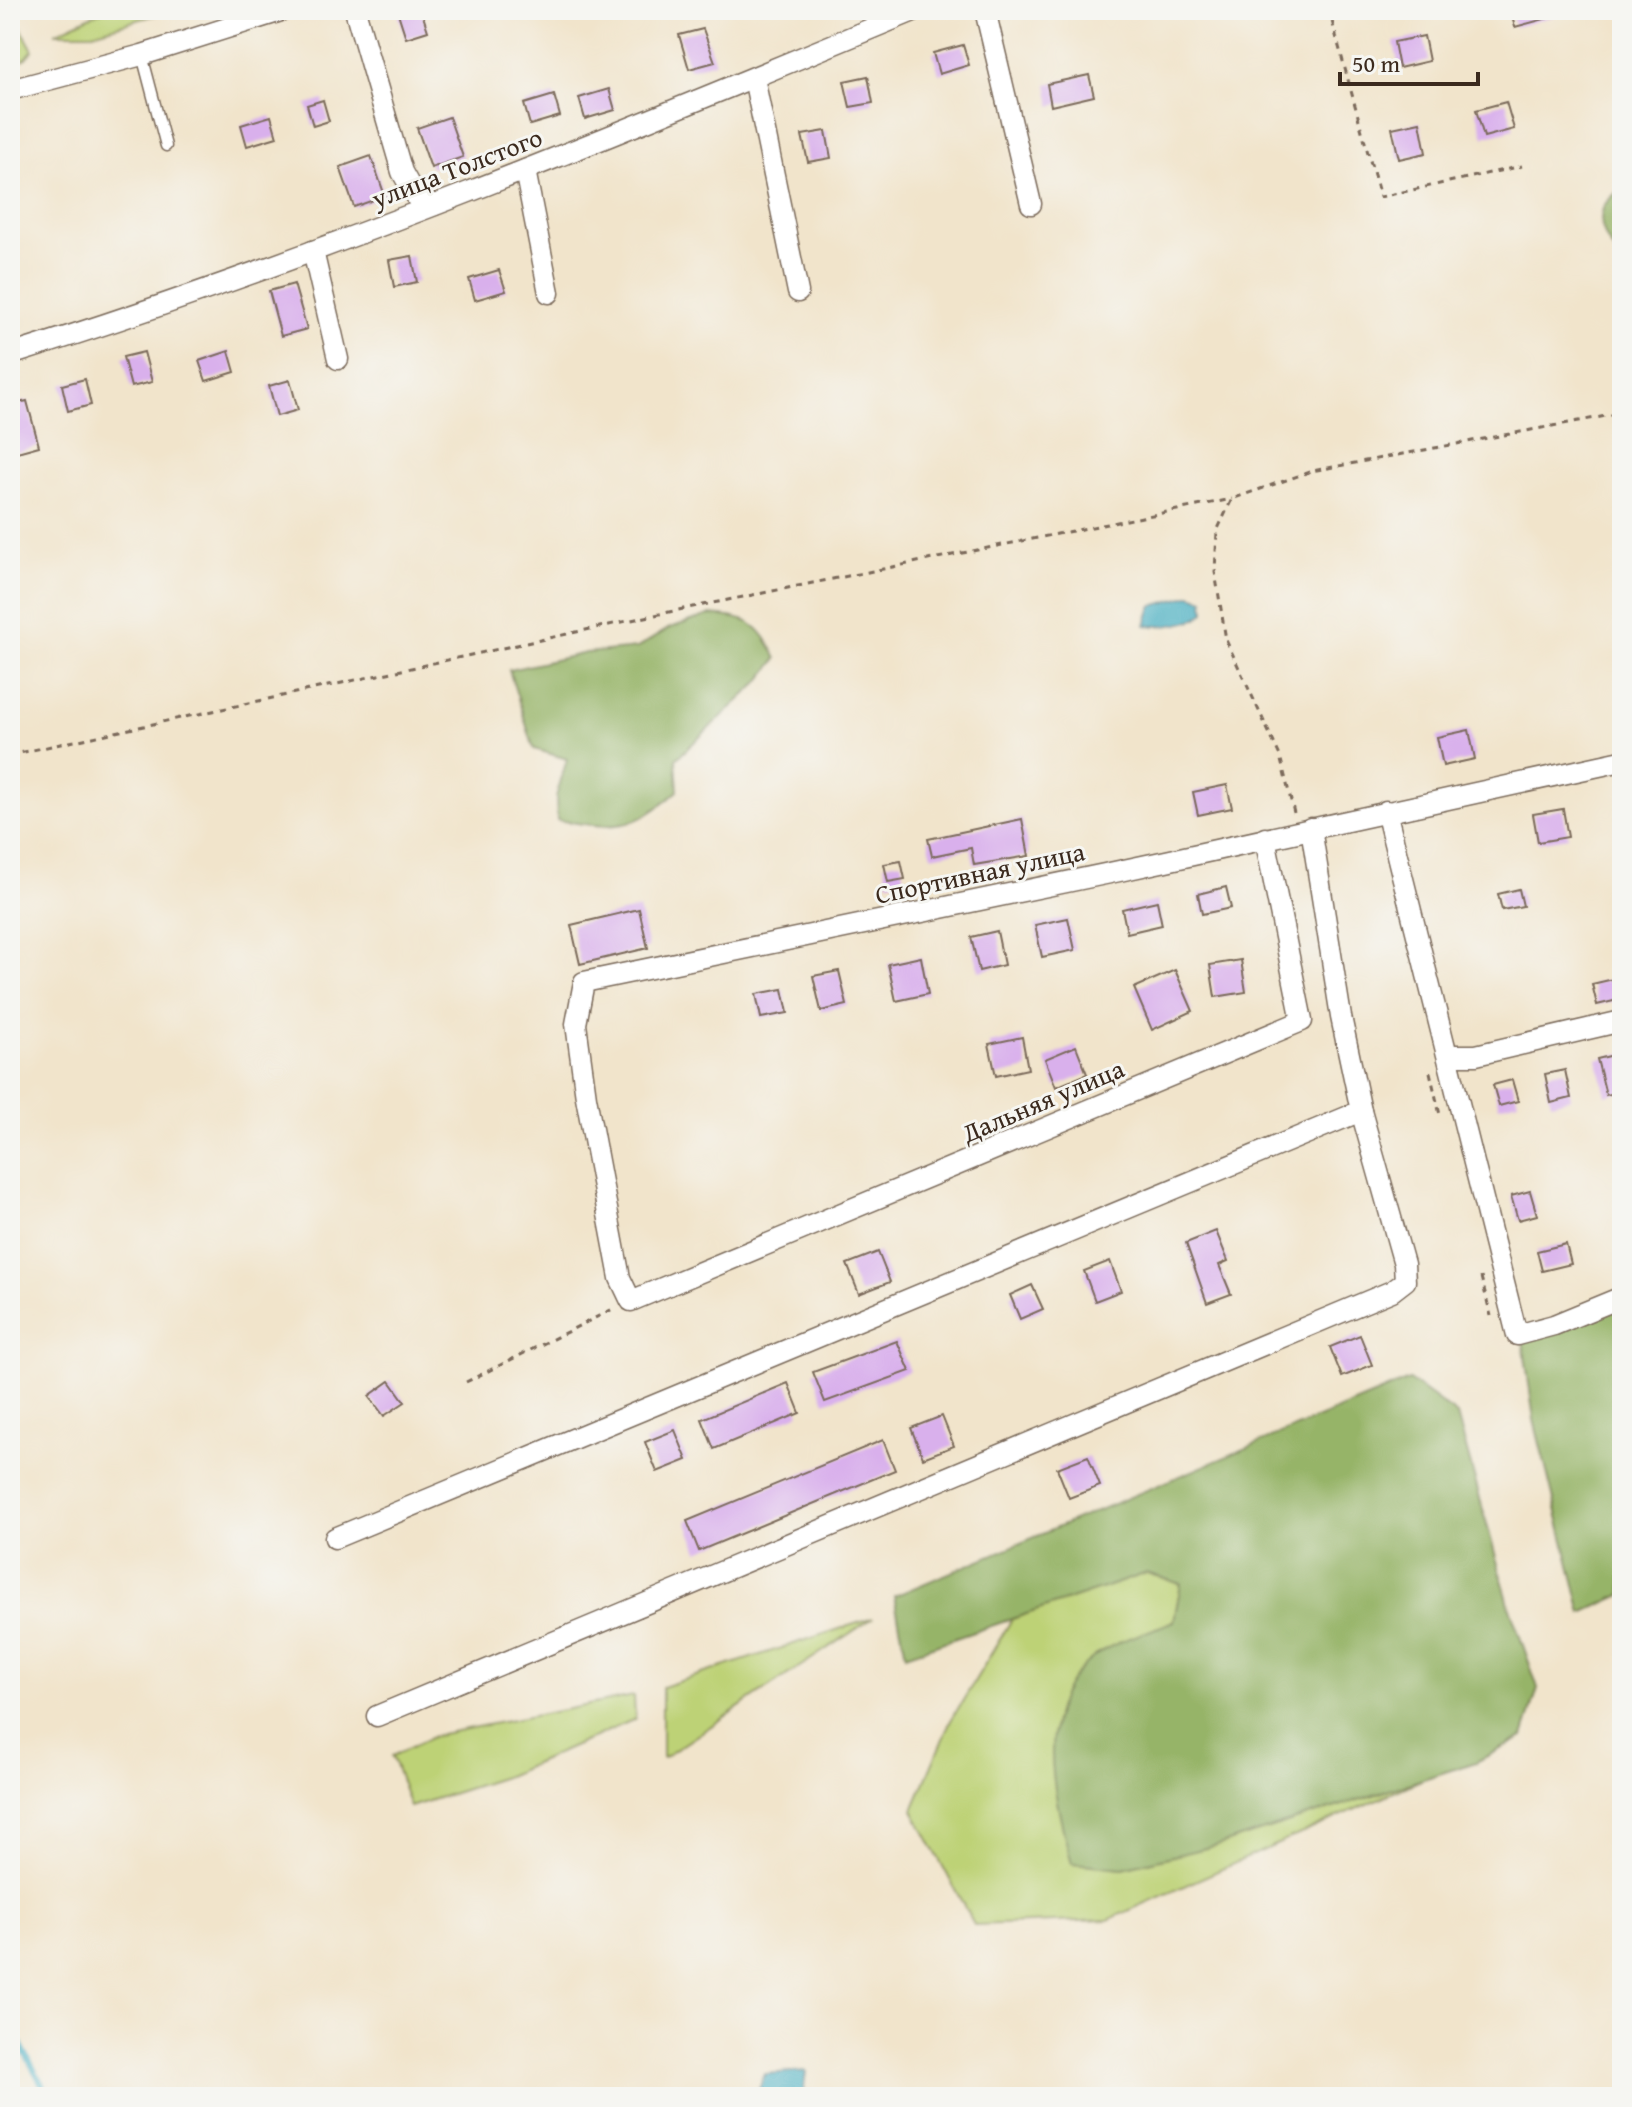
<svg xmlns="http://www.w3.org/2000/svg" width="1632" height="2107" viewBox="0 0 1632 2107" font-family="'Gentium Book Plus',serif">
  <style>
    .green { fill: #bdd276; stroke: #7c7e4a; stroke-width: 2 }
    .forest { fill: #96b467; stroke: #686f42; stroke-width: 2 }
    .water { fill: #40abbf; stroke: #3e6a6e; stroke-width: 2 }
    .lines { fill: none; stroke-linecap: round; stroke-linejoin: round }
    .stream { stroke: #40abbf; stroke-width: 6 }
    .building { fill: #d9b0ec }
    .lane-casing { stroke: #7b6b5b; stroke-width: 13 }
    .street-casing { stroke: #7b6b5b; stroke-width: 23 }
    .path { stroke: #7b6b5b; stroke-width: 3; stroke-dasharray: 6 6; stroke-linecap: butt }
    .lane { stroke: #fff; stroke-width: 10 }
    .street { stroke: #fff; stroke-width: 20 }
    .labels { text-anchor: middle; stroke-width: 6; stroke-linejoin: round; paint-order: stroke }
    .street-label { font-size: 26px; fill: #3b2a1e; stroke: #f6f6f2 }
  </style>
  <rect width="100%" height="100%" fill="#f6f6f2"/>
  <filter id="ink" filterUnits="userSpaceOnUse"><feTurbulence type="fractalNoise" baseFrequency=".0125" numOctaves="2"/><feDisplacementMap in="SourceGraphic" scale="16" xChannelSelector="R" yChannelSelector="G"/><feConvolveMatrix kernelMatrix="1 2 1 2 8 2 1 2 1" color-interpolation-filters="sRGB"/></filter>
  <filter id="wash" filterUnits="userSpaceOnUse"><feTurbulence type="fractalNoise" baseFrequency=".006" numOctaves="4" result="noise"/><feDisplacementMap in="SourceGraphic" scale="32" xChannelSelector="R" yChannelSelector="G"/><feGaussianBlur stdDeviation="1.8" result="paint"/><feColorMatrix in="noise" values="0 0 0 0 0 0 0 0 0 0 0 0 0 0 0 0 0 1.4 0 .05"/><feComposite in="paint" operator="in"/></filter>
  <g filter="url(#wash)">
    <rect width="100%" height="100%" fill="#f1e4cb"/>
    <g class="green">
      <polygon points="104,10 172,10 93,33 55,33"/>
      <polygon points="14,15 33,50 25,59 10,63 10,16"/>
      <polygon points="1147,1573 1181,1584 1174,1621 1094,1656 1072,1862 1123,1868 1218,1845 1423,1779 1108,1920 974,1925 913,1810 950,1722 1012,1619"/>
      <polygon points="873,1618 663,1758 662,1758 662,1687"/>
      <polygon points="634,1696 635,1719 507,1776 410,1807 392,1756 436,1735"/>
    </g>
    <g class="forest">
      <path d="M1622 187V259C1609 248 1595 224 1604 206 1607 200 1617 193 1622 187Z"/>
      <path d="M709 615C748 617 761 623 777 659L758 683 676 759 678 791C631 832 616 829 557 820L556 797 567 759 534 749 509 670 586 653 637 648 670 628Z"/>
      <polygon points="1622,1303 1622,1595 1582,1613 1534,1420 1523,1341"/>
      <path d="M1409 1380 1457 1415 1510 1608 1538 1688 1523 1737 1476 1762 1218 1845 1123 1868 1072 1863C1053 1798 1030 1703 1095 1656 1116 1640 1149 1632 1174 1621L1181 1584 1147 1573 906 1655 894 1596Z"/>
    </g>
    <g class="water">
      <path d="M1191 595 1204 599 1205 612C1194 624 1163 628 1146 625L1152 606Z"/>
      <polygon points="806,2071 803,2097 756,2097 765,2074"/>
    </g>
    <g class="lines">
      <polyline class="stream" points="10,2025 49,2097"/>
    </g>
    <g id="blocks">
      <g class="building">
        <polygon points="397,10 421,10 428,31 406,38"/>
        <polygon points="1510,10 1558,10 1559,15 1515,27"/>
        <polygon points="703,29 715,62 689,69 679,35"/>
        <polygon points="1424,36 1429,61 1399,68 1394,42"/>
        <polygon points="963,45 969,65 939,74 933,53"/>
        <polygon points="1089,75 1094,96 1051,106 1047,84"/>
        <polygon points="868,76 873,103 850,107 844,81"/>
        <polygon points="609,89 615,110 585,119 579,98"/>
        <polygon points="554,95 560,116 530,125 524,104"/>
        <polygon points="323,100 329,121 313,126 307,105"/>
        <polygon points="1506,102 1514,129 1484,137 1476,110"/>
        <polygon points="271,116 277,137 247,146 241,125"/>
        <polygon points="449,117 463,157 431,168 417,128"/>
        <polygon points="1420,122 1426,153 1399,159 1392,128"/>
        <polygon points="826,131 831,158 808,162 802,135"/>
        <polygon points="371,156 385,196 354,207 340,167"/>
        <polygon points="412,256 417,282 394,287 389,260"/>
        <polygon points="499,270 506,291 475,300 469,279"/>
        <polygon points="294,284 307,329 281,336 269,291"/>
        <polygon points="229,351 235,372 206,381 199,361"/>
        <polygon points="144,352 152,382 131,387 123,357"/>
        <polygon points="85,379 91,405 68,411 62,385"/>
        <polygon points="290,380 298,410 277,416 269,386"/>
        <polygon points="27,401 39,446 10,454 10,405"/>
        <polygon points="1469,730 1475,759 1443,766 1437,737"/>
        <polygon points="1227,785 1232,808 1198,815 1193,792"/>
        <polygon points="1563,809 1568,837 1538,842 1533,814"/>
        <polygon points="1022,819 1029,856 974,865 971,848 932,856 928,839"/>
        <polygon points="901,861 905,879 888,882 884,864"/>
        <polygon points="1226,887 1231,908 1202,914 1198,894"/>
        <polygon points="1519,889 1523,906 1502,910 1498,894"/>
        <polygon points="1157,901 1162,925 1127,933 1122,909"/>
        <polygon points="639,909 648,948 580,964 571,925"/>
        <polygon points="1068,918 1075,950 1042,957 1035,925"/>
        <polygon points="997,931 1004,965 979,971 971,937"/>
        <polygon points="921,957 928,994 896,1001 888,964"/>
        <polygon points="1241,960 1246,992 1215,997 1210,965"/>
        <polygon points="1175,970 1193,1011 1152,1030 1134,988"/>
        <polygon points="839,971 847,1005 821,1011 813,976"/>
        <polygon points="1622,977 1622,999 1597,1005 1592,984"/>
        <polygon points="783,989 788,1013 761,1018 756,994"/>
        <polygon points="1022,1037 1028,1069 996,1076 989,1044"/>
        <polygon points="1076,1046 1087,1074 1056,1087 1045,1059"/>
        <polygon points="1622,1053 1622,1091 1606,1095 1597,1059"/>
        <polygon points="1565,1070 1571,1098 1551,1103 1545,1074"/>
        <polygon points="1512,1080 1518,1101 1499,1106 1493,1085"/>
        <polygon points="1530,1191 1537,1215 1518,1220 1511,1196"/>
        <polygon points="1216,1231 1228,1261 1219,1265 1231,1294 1207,1303 1186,1243"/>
        <polygon points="1566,1244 1571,1264 1542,1271 1537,1251"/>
        <polygon points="878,1252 890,1282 859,1294 847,1264"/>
        <polygon points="1110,1261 1121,1291 1095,1301 1084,1271"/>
        <polygon points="1032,1285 1043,1309 1020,1319 1010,1295"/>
        <polygon points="1360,1335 1372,1365 1342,1377 1330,1347"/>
        <polygon points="897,1341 910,1371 825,1402 813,1372"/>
        <polygon points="390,1381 405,1402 384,1416 369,1396"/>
        <polygon points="788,1383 800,1413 714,1449 702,1419"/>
        <polygon points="942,1416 954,1446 923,1458 911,1428"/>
        <polygon points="675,1430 687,1460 657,1472 645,1442"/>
        <polygon points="883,1440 895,1470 699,1551 687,1521"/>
        <polygon points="1088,1456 1100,1486 1069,1498 1057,1468"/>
      </g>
    </g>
  </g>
  <g filter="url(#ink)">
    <use href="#blocks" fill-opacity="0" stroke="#7b6b5b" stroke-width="2"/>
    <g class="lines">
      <defs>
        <polyline id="lane" points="142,55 166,146"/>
        <g id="street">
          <polyline points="355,10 402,172 416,197 434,205"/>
          <polyline points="985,10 1031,204"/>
          <polyline points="754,78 798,292"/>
          <polyline points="10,90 142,55 284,10"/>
          <polyline points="525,170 549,293"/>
          <polyline points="313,251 338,359"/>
          <path d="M10 355C319 258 618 134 916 10"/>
          <polyline points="1386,811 1517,1335 1554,1325 1622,1297"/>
          <path d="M1265 838 1302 1021 631 1301 620 1278 586 1097 576 1024 584 982C777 941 972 903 1166 861 1318 828 1470 793 1622 761"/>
          <polyline points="1449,1055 1476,1055 1622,1021"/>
          <polyline points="335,1538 1361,1111"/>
          <polyline points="377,1716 1392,1291 1405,1281 1404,1264 1361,1111 1341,1017 1311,828"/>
        </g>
      </defs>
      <use href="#lane" class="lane-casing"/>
      <use href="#street" class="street-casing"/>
      <g class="path">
        <polyline points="1329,10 1380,197 1522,166"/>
        <polyline points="10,755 678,610 1232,499"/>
        <polyline points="1294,813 1280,756 1226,640 1215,572 1217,531 1232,499 1312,471 1622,413"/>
        <polyline points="1430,1072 1440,1115"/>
        <polyline points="1481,1277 1491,1316"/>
        <polyline points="466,1382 613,1309"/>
      </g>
      <use href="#lane" class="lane"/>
      <use href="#street" class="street"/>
    </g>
  </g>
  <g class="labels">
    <g class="street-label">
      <text transform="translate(457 168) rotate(-21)" y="9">улица Толстого</text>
      <text transform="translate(980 873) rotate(-12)" y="9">Спортивная улица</text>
      <text transform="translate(1043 1101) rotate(-23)" y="9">Дальняя улица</text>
    </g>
  </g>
  <rect width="1632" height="2107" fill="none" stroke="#f6f6f2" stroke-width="40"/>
  <path d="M1340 72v12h138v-12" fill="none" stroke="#3b2a1e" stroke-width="4"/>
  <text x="1352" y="72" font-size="24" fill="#3b2a1e" stroke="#f6f6f2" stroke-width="6" paint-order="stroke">50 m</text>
</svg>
